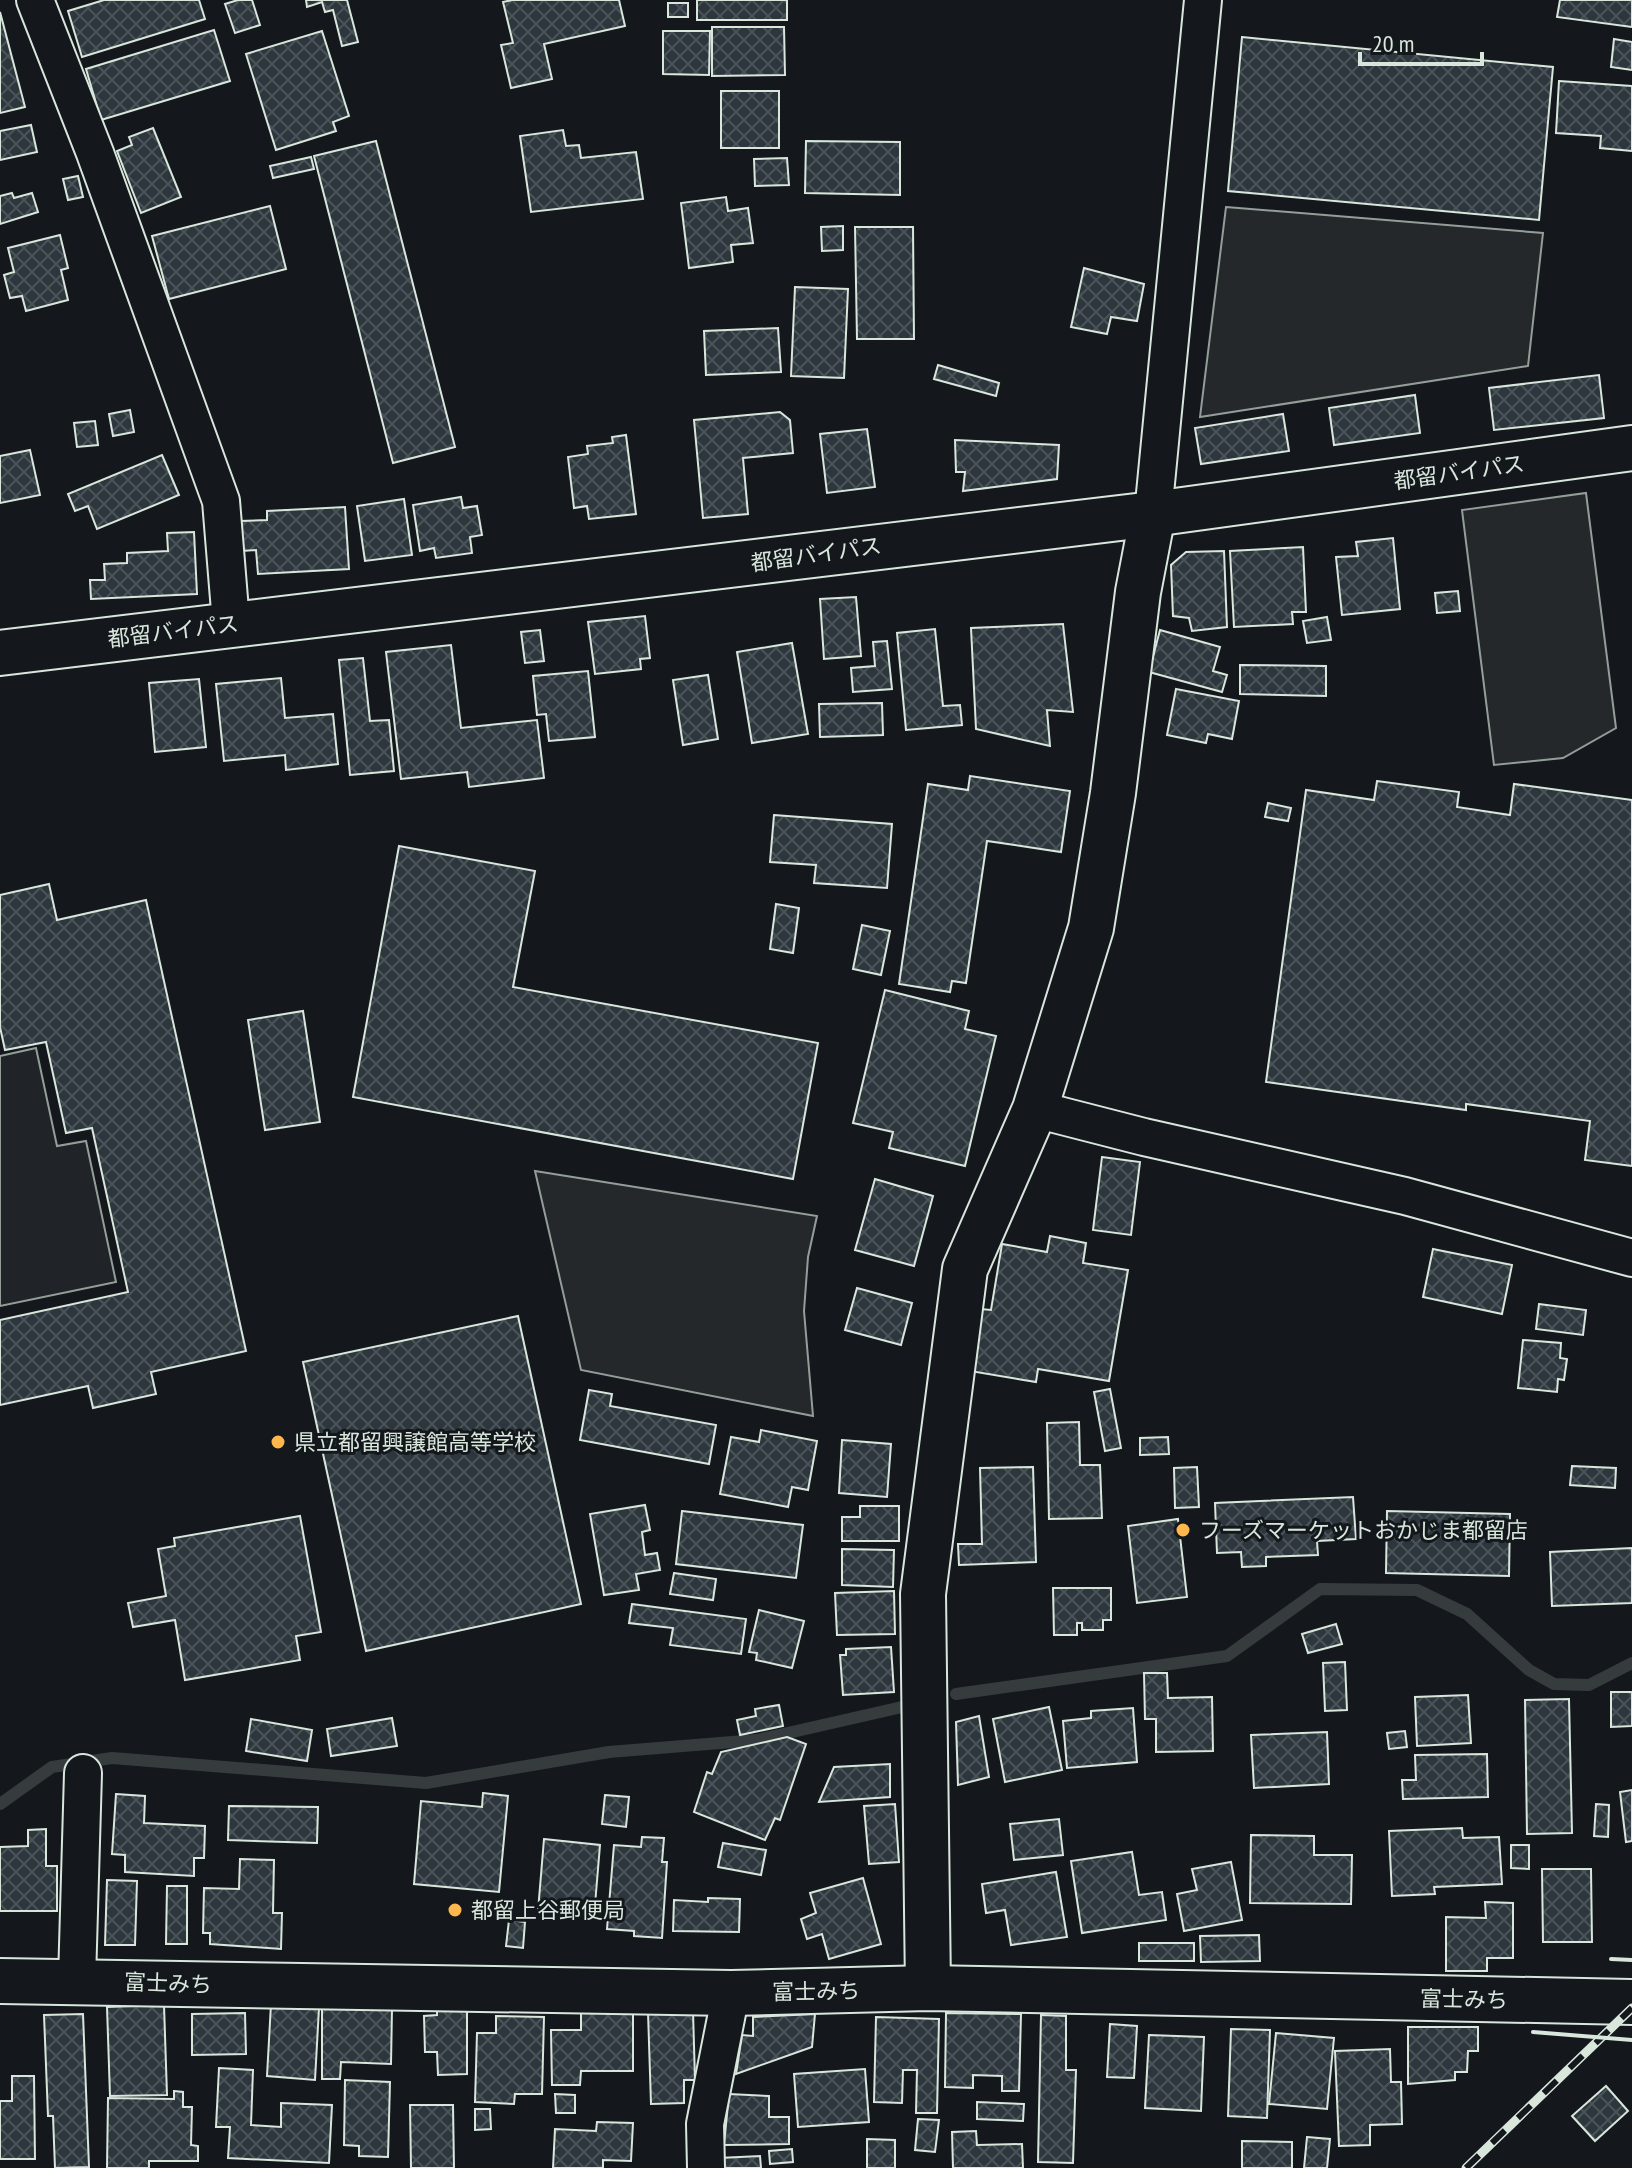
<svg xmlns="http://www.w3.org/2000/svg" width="1632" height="2168" viewBox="0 0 1632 2168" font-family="'PT Sans Narrow','Noto Sans JP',sans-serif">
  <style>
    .garden { fill: #202428; stroke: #939e99; stroke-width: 2 }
    .parking { fill: #24282b; stroke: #939e99; stroke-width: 2 }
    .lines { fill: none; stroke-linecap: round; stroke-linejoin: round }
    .stream { stroke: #363b3e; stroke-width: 12 }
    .building { fill: url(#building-cross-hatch); stroke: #d8e6dc; stroke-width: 2 }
    .minor-casing { stroke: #d8e6dc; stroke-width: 40 }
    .tertiary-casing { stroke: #d8e6dc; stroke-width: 48 }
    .trunk-casing { stroke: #d8e6dc; stroke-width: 48 }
    .minor { stroke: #14181c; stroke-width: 36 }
    .tertiary { stroke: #14181c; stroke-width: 44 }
    .trunk { stroke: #14181c; stroke-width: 44 }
    .rail-casing { stroke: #d8e6dc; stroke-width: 9 }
    .rail { stroke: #14181c; stroke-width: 6; stroke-dasharray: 18; stroke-linecap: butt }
    .wall { stroke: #d8e6dc; stroke-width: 4 }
    .poi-dot { fill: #ffb74d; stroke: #14181c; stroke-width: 3 }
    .labels { text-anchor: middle; stroke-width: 6; stroke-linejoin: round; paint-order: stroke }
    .street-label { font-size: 22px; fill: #d8e6dc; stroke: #14181c }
    .poi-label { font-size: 22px; fill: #d8e6dc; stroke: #14181c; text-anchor: start }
  </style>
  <defs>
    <pattern id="building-cross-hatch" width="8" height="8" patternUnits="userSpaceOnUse" patternTransform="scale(2)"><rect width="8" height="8" fill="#2c363c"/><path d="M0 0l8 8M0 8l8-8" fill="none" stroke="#4a5358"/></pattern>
  </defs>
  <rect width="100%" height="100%" fill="#14181c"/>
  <polygon class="garden" points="36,1048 57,1146 86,1141 116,1282 0,1306 0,1056"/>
  <g class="parking">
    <polygon points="1226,207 1543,233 1528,366 1200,417"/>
    <polygon points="1586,493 1616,728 1563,758 1494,765 1462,510"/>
    <polygon points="535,1171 817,1216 808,1257 804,1311 813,1416 581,1370"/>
  </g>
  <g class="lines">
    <g class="stream">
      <polyline points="956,1694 1227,1656 1320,1589 1417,1590 1467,1614 1529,1670 1554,1684 1589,1685 1632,1663"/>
      <polyline points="0,1804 52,1767 112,1758 426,1783 609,1752 757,1740 902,1707"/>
    </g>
  </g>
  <g class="building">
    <polygon points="104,0 199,0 205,19 82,57 68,11"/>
    <polygon points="238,0 252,0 260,25 235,33 225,4"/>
    <polygon points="306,0 347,0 358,42 342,46 333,10 325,12 322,2 307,7"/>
    <polygon points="512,0 619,0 625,26 544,44 552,79 511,88 501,45 513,43 503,2"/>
    <rect x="697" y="0" width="90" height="20"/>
    <polygon points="1560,0 1632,0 1632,27 1557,17"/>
    <rect x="668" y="3" width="20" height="14"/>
    <polygon points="0,12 25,107 0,113"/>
    <polygon points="712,27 784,27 785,75 712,76"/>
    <polygon points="214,30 230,81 101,120 86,69"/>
    <polygon points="322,31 349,116 333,122 336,131 276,150 246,54"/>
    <polygon points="663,31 710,31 709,75 663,74"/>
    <polygon points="1242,37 1553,67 1539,220 1228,191"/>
    <polygon points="1614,39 1632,42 1632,70 1611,67"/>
    <polygon points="1559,81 1632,86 1632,151 1600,148 1601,136 1556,133"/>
    <rect x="721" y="91" width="58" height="57"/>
    <polygon points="31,125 37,152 0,160 0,131"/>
    <polygon points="153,128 181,197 141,213 117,151 132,145 129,137"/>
    <polygon points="563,130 566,146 579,145 581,158 636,152 643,199 531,212 520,136"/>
    <polygon points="376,141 455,447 393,463 314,156"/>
    <polygon points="806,141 900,142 900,195 805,193"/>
    <polygon points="311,157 314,169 273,178 270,166"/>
    <polygon points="787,158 789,185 755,186 754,159"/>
    <polygon points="78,176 83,197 68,200 63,179"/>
    <polygon points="12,193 14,198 32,193 38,212 0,224 0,196"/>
    <polygon points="726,197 728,211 748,208 753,243 731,245 733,262 689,268 681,203"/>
    <polygon points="270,206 286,269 169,299 152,236"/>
    <polygon points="843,226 843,250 822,251 821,227"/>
    <polygon points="855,227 913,227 914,339 857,339"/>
    <polygon points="60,235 68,268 61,270 68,300 26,311 22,296 10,298 4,275 14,272 8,248"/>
    <polygon points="1084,268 1144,284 1137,321 1111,317 1107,334 1071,327"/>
    <polygon points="795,287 848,289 844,378 791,376"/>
    <polygon points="778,328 781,372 706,375 704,331"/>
    <polygon points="938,365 999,383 996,396 934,379"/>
    <polygon points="1599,375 1604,418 1494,430 1489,388"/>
    <polygon points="1415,395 1420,433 1334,445 1329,408"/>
    <polygon points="130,410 134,432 113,436 109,414"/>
    <polygon points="780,412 790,420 793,453 743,458 748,514 703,518 694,420"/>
    <polygon points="1283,414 1289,451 1201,464 1195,428"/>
    <polygon points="95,421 98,445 77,447 74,423"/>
    <polygon points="867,429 875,487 827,493 820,434"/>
    <polygon points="626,435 636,514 589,519 587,506 574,508 568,457 588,454 587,446 613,443 612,437"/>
    <polygon points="955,440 1059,445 1057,479 963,491 965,472 956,472"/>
    <polygon points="30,450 40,495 0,503 0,456"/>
    <polygon points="162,455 179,495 97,529 88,506 75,511 68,494"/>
    <polygon points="461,497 463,508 477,506 482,535 470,537 472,553 436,558 434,548 420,551 413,505"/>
    <polygon points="404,499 412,555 365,561 357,506"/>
    <polygon points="345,507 349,569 258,574 256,550 242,551 240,521 267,520 267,511"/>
    <polygon points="194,532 197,594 91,599 90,580 105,580 104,564 127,563 127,553 168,551 167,533"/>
    <polygon points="1393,538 1400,609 1342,615 1336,557 1358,556 1356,542"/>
    <polygon points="1303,547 1306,612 1292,612 1293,624 1234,627 1230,551"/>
    <polygon points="1224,551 1227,627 1192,631 1189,618 1173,616 1171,565 1186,552"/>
    <polygon points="1458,591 1460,611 1437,613 1435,593"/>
    <polygon points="856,597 861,656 824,659 820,599"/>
    <polygon points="645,616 650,658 640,659 641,669 595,674 588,622"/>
    <polygon points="1327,617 1331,640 1307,643 1303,621"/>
    <polygon points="1063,624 1073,712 1047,710 1050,746 976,729 971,628"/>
    <polygon points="935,629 943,706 960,705 962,725 906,730 897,633"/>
    <polygon points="540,630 544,661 525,663 521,632"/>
    <polygon points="1160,630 1220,647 1213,671 1227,675 1222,692 1149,672"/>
    <polygon points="887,641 892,689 853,692 851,668 875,666 873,642"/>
    <polygon points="792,643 808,734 752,743 737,652"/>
    <polygon points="451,645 461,728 537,720 544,778 469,787 467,772 401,779 386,652"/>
    <polygon points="363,658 370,721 389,720 394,771 350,775 339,660"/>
    <polygon points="1240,665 1326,666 1326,696 1240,694"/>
    <polygon points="588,671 595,737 549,741 546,714 537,715 533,676"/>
    <polygon points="708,675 718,739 683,745 673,680"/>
    <polygon points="281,678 285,718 333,714 338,764 286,770 285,755 224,761 216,684"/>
    <polygon points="199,679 206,747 155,752 149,683"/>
    <polygon points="1176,689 1239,701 1232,739 1208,734 1206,743 1167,735"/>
    <polygon points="882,703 883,735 820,737 819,704"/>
    <polygon points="970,776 1070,791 1061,852 987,841 966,983 952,981 950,992 899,984 928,784 968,790"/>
    <polygon points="1377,781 1459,792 1457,807 1510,815 1514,784 1632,800 1632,1166 1585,1160 1590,1121 1466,1104 1466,1110 1266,1082 1306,790 1374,800"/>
    <polygon points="1268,803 1291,808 1288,821 1265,817"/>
    <polygon points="774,815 892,824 887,888 814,883 816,865 770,862"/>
    <polygon points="399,846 535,871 513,987 818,1043 793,1179 353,1097"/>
    <polygon points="49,884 57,920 146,900 246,1351 151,1372 156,1394 93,1408 88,1386 0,1405 0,1320 128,1292 92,1128 66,1133 46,1042 5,1050 0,1027 0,895"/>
    <polygon points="776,904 799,908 793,953 770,949"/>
    <polygon points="862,925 890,931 881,975 853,969"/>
    <polygon points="885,990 969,1011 965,1029 996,1036 965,1166 889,1148 893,1132 853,1123"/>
    <polygon points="303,1011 320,1122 265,1130 248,1020"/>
    <polygon points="1102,1157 1140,1162 1131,1235 1093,1230"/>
    <polygon points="875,1179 933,1196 914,1266 855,1250"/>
    <polygon points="1050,1236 1086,1243 1083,1263 1128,1270 1109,1381 1038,1369 1036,1382 970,1371 981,1309 991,1310 1002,1244 1047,1252"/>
    <polygon points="1433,1249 1512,1265 1502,1314 1423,1297"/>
    <polygon points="857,1288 912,1303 901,1345 845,1330"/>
    <polygon points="1539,1304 1586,1310 1583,1335 1536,1329"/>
    <polygon points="518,1316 581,1604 366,1651 303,1362"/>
    <polygon points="1523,1340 1561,1343 1560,1358 1567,1359 1564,1380 1558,1379 1557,1392 1518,1388"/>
    <polygon points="1110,1389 1121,1448 1105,1451 1094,1392"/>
    <polygon points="589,1390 612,1394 610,1406 716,1425 709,1464 580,1440"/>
    <polygon points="1079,1422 1080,1465 1100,1465 1102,1518 1049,1519 1047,1423"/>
    <polygon points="761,1430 817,1441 808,1490 792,1487 788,1507 720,1494 731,1437 759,1442"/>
    <polygon points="1168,1437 1169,1454 1140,1455 1140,1438"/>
    <polygon points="842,1440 891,1444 887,1497 839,1493"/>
    <polygon points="1572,1466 1616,1468 1615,1488 1570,1485"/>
    <polygon points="1033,1467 1036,1562 959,1565 958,1544 982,1544 980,1468"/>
    <polygon points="1197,1467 1199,1507 1175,1508 1174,1468"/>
    <polygon points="1353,1497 1356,1539 1317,1541 1318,1555 1266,1557 1266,1566 1242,1567 1241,1552 1217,1553 1215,1503"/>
    <polygon points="645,1505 650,1530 642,1532 645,1555 657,1553 660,1570 636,1574 639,1590 604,1595 590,1514"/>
    <polygon points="860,1506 899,1506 899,1541 842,1541 842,1517 860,1517"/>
    <polygon points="682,1511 803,1525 796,1578 676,1564"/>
    <polygon points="1387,1511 1510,1514 1509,1576 1386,1573"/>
    <polygon points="300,1516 321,1632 296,1636 300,1660 185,1680 175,1620 133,1627 128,1603 166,1596 158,1549 175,1546 174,1538"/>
    <polygon points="1178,1519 1187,1597 1137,1603 1128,1526"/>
    <polygon points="1632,1548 1632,1603 1552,1606 1550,1552"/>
    <polygon points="842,1549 894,1550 893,1587 842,1585"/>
    <polygon points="674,1573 716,1579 713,1600 670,1594"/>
    <polygon points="1053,1588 1111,1588 1111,1620 1103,1620 1103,1630 1082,1630 1082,1623 1077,1623 1077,1635 1054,1635"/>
    <polygon points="894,1591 895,1634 837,1635 835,1593"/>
    <polygon points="632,1604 746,1619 741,1654 670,1645 673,1628 629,1623"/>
    <polygon points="759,1610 804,1621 792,1668 756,1660 757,1653 749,1652"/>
    <polygon points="1336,1624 1342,1644 1308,1653 1302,1634"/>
    <polygon points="891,1647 894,1692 843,1695 840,1655 846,1655 846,1649"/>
    <polygon points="1345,1662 1347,1710 1325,1711 1323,1663"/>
    <polygon points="1144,1673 1167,1673 1168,1698 1212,1697 1213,1751 1156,1752 1156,1719 1145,1719"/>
    <polygon points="1611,1692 1632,1692 1632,1726 1611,1727"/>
    <polygon points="1468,1695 1471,1743 1417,1746 1415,1697"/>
    <polygon points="1569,1699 1572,1833 1527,1834 1525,1700"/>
    <polygon points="779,1705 783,1726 740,1735 737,1720 756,1716 755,1709"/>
    <polygon points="1049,1707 1062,1770 1005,1782 993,1719"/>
    <polygon points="1133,1708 1137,1762 1067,1768 1063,1721 1091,1718 1091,1711"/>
    <polygon points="979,1716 989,1777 958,1785 956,1722"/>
    <polygon points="392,1718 397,1746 331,1756 327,1729"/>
    <polygon points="251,1719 312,1730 307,1761 246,1751"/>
    <polygon points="1405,1731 1407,1747 1389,1749 1387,1733"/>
    <polygon points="1327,1732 1329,1784 1254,1788 1251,1735"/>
    <polygon points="787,1737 806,1744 780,1820 775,1818 765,1840 694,1812 707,1772 712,1774 721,1752"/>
    <polygon points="1487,1754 1488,1797 1403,1799 1402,1780 1416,1780 1415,1755"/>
    <polygon points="890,1764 890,1797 819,1802 834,1767"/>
    <polygon points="1632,1790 1632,1841 1626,1842 1620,1792"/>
    <polygon points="483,1793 508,1796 499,1892 414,1884 421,1801 482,1807"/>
    <polygon points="116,1794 145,1796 144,1823 205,1826 204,1858 194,1858 194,1876 125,1872 125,1855 112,1854"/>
    <polygon points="605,1795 629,1797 626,1827 602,1824"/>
    <polygon points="895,1804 899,1862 869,1864 864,1806"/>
    <polygon points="1596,1804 1609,1805 1608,1837 1594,1836"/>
    <polygon points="229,1806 318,1807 317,1843 228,1840"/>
    <polygon points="1059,1819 1063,1855 1014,1860 1010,1824"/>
    <polygon points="1462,1828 1463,1838 1499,1837 1502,1884 1434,1887 1435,1894 1392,1896 1389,1831"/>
    <polygon points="46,1829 46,1866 57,1866 57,1911 0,1911 0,1847 28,1846 28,1830"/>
    <polygon points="1251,1835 1314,1836 1314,1855 1352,1855 1351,1904 1250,1903"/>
    <polygon points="642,1837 664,1838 662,1862 667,1862 662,1938 634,1936 634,1931 607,1929 614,1845 641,1847"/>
    <polygon points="544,1839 600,1845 594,1917 538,1911"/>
    <polygon points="723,1843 766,1850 761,1875 718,1867"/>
    <polygon points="1511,1845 1529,1845 1529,1869 1511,1868"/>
    <polygon points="1132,1852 1139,1895 1162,1892 1166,1920 1082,1933 1071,1861"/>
    <polygon points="240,1859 274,1860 273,1913 282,1913 281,1949 210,1944 210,1933 203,1933 204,1888 239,1889"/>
    <polygon points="1231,1862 1242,1920 1184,1931 1177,1894 1197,1890 1192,1869"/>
    <polygon points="1542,1869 1591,1869 1592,1942 1543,1942"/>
    <polygon points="1056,1872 1067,1937 1011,1945 1005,1910 986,1913 982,1884"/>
    <polygon points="863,1878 881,1944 829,1959 822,1934 807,1939 801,1919 816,1913 810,1893"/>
    <polygon points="107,1880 137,1881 135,1945 105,1945"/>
    <polygon points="167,1886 187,1886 187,1944 166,1944"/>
    <polygon points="708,1898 740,1899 739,1932 673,1931 674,1900 708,1902"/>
    <polygon points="1485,1902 1513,1903 1513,1958 1487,1958 1487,1971 1446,1971 1446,1917 1486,1918"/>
    <polygon points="509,1920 525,1922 523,1948 506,1946"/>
    <polygon points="1259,1935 1260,1961 1201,1962 1200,1936"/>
    <rect x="1139" y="1943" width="55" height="18"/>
    <polygon points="271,2004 319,2008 315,2080 267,2076"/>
    <polygon points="164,2005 167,2095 110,2096 107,2007"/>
    <polygon points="322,2006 392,2008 391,2064 341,2062 340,2079 322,2079"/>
    <polygon points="437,2008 467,2008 467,2074 438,2075 437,2052 425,2052 424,2016 437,2015"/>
    <polygon points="693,2011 695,2080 684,2080 684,2103 651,2104 648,2012"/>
    <polygon points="633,2012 633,2071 581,2071 580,2085 552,2085 551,2030 581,2030 581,2013"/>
    <polygon points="245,2013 246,2054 192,2055 192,2014"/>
    <polygon points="946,2013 1021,2014 1019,2091 1002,2091 1002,2076 973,2075 973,2088 945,2087"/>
    <polygon points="83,2014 89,2167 55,2168 53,2116 48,2116 44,2015"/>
    <polygon points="815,2014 812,2047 736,2074 742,2035 753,2036 753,2017"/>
    <polygon points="1041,2015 1066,2016 1066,2070 1076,2070 1073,2163 1038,2162"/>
    <polygon points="496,2016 544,2017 542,2094 515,2094 514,2104 475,2102 477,2033 496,2033"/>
    <polygon points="876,2017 939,2019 937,2113 916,2113 917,2070 903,2070 902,2103 874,2102"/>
    <polygon points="1110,2024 1137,2026 1134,2078 1107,2077"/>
    <polygon points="1408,2027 1478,2027 1478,2051 1468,2051 1467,2072 1455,2072 1455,2080 1408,2084"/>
    <polygon points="1231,2029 1270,2030 1267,2118 1228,2116"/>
    <polygon points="1276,2033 1334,2038 1327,2109 1269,2104"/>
    <polygon points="1149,2035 1204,2037 1201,2111 1145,2108"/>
    <polygon points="1390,2049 1391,2082 1401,2082 1402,2124 1370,2125 1370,2145 1339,2146 1335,2051"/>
    <polygon points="219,2068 253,2070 251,2125 281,2127 281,2103 332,2105 329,2163 228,2158 230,2127 216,2127"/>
    <polygon points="865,2069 869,2122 798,2127 794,2074"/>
    <polygon points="12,2076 34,2076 35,2159 0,2159 0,2101 12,2101"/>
    <polygon points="345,2080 390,2082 388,2157 359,2156 359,2146 344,2145"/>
    <polygon points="1606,2086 1628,2111 1595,2141 1572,2116"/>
    <polygon points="174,2091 183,2092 183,2107 192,2107 191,2145 198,2146 198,2161 149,2161 149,2168 107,2168 108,2098 174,2099"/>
    <polygon points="555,2094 575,2095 575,2113 556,2113"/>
    <polygon points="729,2094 769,2096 769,2117 789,2117 789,2144 724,2145"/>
    <polygon points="977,2102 1024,2104 1023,2121 977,2119"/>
    <polygon points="410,2105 453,2105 454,2168 411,2168"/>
    <polygon points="475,2109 490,2109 491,2129 475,2130"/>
    <polygon points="918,2119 939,2120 935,2152 915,2150"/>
    <polygon points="597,2122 633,2123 631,2161 603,2160 603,2168 553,2168 555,2129 596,2131"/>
    <polygon points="976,2131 977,2145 1022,2144 1023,2168 953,2168 952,2132"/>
    <polygon points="1307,2137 1330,2139 1327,2168 1304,2168"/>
    <polygon points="867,2139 895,2140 895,2168 867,2168"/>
    <polygon points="1242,2141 1292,2142 1292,2168 1242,2168"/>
    <polygon points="792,2149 793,2162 770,2164 769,2151"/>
    <polygon points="760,2156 761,2168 719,2168 719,2158"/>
  </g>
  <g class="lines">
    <defs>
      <g id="minor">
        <polyline points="35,0 95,153 221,501 231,623"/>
        <polyline points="1153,514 1203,0"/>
        <polyline points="1035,1109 1144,1137 1405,1196 1632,1258"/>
        <polyline points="77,1980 83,1773"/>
        <polyline points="706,2168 705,2124 731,1993"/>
      </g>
      <polyline id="tertiary" points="928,1988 923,1594 965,1269 1035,1109 1091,928 1113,793 1138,592 1153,514"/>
      <g id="trunk">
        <polyline points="0,653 1153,514 1632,448"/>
        <polyline points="0,1981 731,1993 928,1988 1632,2002"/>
      </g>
    </defs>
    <use href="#minor" class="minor-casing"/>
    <use href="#tertiary" class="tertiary-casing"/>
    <use href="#trunk" class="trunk-casing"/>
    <use href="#minor" class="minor"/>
    <use href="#tertiary" class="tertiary"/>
    <use href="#trunk" class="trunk"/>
    <defs>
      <polyline id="rail" points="1466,2168 1632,2008"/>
    </defs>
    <use href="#rail" class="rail-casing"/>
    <use href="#rail" class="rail"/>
    <g class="wall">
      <polyline points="1611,1959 1632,1960"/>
      <polyline points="1533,2032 1632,2040"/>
    </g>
  </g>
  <g class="poi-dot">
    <circle cx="278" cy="1442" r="8"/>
    <circle cx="1183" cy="1530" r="8"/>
    <circle cx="455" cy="1910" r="8"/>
  </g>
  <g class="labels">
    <g class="street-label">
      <text transform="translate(1459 472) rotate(-8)" y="8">都留バイパス</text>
      <text transform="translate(816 554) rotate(-8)" y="8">都留バイパス</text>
      <text transform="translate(173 631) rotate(-7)" y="8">都留バイパス</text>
      <text transform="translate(168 1983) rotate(2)" y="8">富士みち</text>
      <text transform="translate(816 1991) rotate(-1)" y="8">富士みち</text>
      <text transform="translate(1464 1999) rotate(1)" y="8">富士みち</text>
    </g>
    <g class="poi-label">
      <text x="294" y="1450">県立都留興譲館高等学校</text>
      <text x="1199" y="1538">フーズマーケットおかじま都留店</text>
      <text x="471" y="1918">都留上谷郵便局</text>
    </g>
  </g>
  <path d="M1360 52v12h122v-12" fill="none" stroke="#d8e6dc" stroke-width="4"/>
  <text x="1372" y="52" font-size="24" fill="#d8e6dc" stroke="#14181c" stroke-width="6" paint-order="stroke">20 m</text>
</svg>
